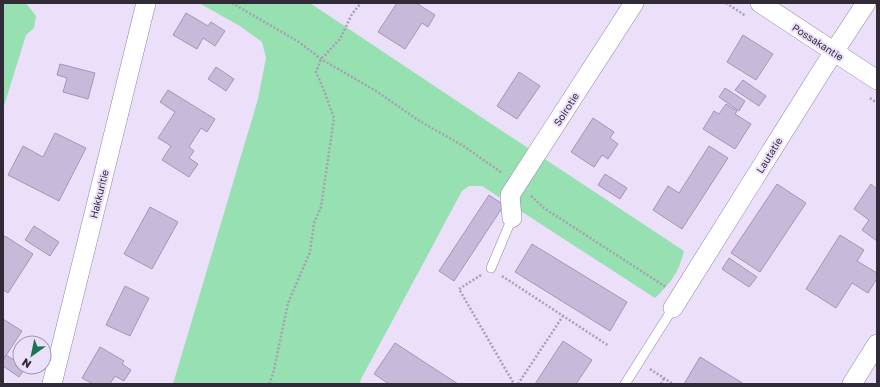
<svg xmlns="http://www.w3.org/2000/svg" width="880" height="387" viewBox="0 0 880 387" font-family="'Golos Text',sans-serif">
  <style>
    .green { fill: #96e0b1 }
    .building { fill: #c7b9d9; stroke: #a496b5 }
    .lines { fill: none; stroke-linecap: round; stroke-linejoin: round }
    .lane-casing { stroke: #9285a3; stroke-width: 10 }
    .street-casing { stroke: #9285a3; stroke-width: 20 }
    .path { stroke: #a89fb4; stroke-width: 2.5; stroke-dasharray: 2 2; stroke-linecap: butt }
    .lane { stroke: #fff; stroke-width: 9 }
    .street { stroke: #fff; stroke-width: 19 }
    .labels { text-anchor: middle; stroke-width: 4; stroke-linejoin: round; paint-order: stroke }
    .street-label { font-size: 10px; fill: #302b37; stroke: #ebdffa }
  </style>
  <rect width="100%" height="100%" fill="#ebdffa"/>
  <g class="green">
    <polygon points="3,3 26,3 36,16 34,28 26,35 3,109"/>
    <path d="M199 3H310L478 115 684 251C679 272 671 283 655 298L482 186H469L462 191 448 217 360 381 361 384H173L258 99 266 58 262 42 240 26Z"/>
  </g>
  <g class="building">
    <polygon points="397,3 416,3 435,15 428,27 422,23 405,49 378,32"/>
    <polygon points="186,13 208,26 211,22 225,31 215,46 203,38 197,49 173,35"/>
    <polygon points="743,35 773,54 756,80 727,62"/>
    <polygon points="60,64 95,73 88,99 63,92 67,78 57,75"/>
    <polygon points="216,67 234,79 226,91 208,79"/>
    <polygon points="519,72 540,86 517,119 497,106"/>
    <polygon points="743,80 766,96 759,106 735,90"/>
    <polygon points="725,88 745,101 739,111 719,97"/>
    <polygon points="168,90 215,119 207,132 201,128 189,147 194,151 189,158 198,164 189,177 162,160 171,146 158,138 175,112 160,102"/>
    <polygon points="726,104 737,111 735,114 751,124 735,149 703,129 714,111 719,114"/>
    <polygon points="593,118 614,132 610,138 618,144 608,159 602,155 594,167 571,152"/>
    <polygon points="55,133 86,148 59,201 8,175 23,146 43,157"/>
    <polygon points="709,146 728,158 682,229 653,210 668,186 679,193"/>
    <polygon points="605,174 627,188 620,199 598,185"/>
    <polygon points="777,184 806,203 760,272 731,253"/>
    <polygon points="871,184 877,189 877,241 862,230 869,220 854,209"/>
    <polygon points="489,195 504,205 454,281 439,271"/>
    <polygon points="150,207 178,222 152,269 124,254"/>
    <polygon points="34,226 59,242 50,256 25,240"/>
    <polygon points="840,235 864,250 857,261 877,273 877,281 876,280 868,293 852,283 836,308 806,289"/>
    <polygon points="5,236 33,254 8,293 3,290 3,239"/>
    <polygon points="532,244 627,302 610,331 515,272"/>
    <polygon points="729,258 757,277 749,287 722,269"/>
    <polygon points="125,286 149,298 130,336 106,325"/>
    <polygon points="3,319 22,331 3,360"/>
    <polygon points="563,341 592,360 576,384 535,384"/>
    <polygon points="395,343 458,384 389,384 374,374"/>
    <polygon points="100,347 124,361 122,364 131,370 124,381 115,376 110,384 93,384 82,378"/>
    <polygon points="6,355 20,364 20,367 26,367 19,377 3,366 3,360"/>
    <polygon points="700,357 744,384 684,384"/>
  </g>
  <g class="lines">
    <defs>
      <g id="lane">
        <polyline points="491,268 512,218"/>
        <polyline points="625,384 673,308"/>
      </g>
      <g id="street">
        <polyline points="760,3 877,80"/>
        <polyline points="512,218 510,195 634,3"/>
        <polyline points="673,308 824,67 866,3"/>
        <polyline points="52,384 146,3"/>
        <polyline points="852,384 877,344"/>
      </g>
    </defs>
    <use href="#lane" class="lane-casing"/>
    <use href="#street" class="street-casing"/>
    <g class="path">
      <polyline points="232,3 299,42 321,59 376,91 418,120 465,147 502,173"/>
      <polyline points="726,3 746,16"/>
      <polyline points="870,98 877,103"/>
      <polyline points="531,196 544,208 666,287"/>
      <polyline points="481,275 459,289 514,384"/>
      <polyline points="502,276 609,346"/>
      <polyline points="650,369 673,384"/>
      <polyline points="269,384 273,374 288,303 310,252 314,223 321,207 334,118 325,93 316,72 321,59 340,39 352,14 361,3"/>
      <polyline points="518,384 563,316"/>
      <polyline points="661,384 664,378"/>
    </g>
    <use href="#lane" class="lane"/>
    <use href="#street" class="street"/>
  </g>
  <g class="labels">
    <g class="street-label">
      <text transform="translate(818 42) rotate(33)" y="4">Possakantie</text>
      <text transform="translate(566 109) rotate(-57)" y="4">Soirotie</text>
      <text transform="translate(769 155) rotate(-58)" y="4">Lautatie</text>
      <text transform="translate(99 194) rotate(-76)" y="4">Hakkuritie</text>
    </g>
  </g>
  <rect width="880" height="387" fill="none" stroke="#302b37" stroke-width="8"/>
  <g transform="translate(32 355) rotate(213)"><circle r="19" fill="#ebdffa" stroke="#a097ac"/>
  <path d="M0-3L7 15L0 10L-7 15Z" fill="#177850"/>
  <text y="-6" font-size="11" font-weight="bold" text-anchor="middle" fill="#302b37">N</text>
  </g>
</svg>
